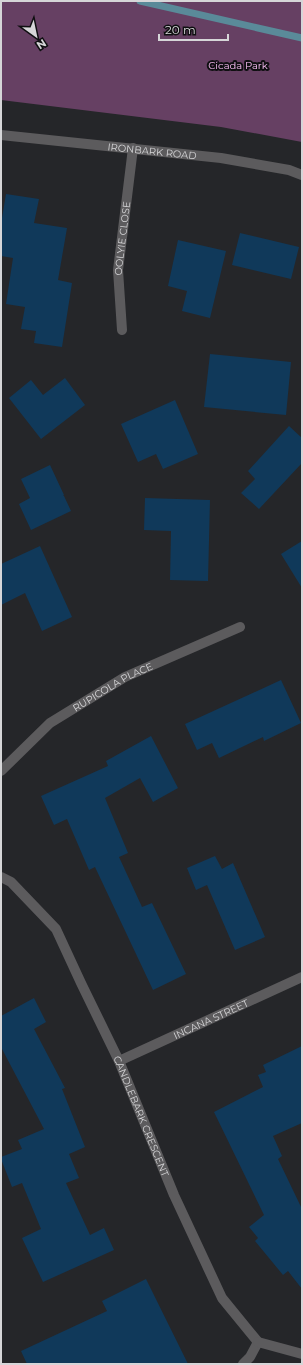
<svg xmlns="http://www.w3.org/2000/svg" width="303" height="1365" viewBox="0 0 303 1365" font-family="Montserrat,sans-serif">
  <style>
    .green { fill: #664063 }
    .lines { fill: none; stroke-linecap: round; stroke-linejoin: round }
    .stream { stroke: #5a8a99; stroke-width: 7 }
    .building { fill: #10395a }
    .minor { stroke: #5c5b5d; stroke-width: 10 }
    .labels { text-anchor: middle; stroke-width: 4; stroke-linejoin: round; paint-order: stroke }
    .park-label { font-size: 10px; fill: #fdc1f8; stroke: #0f0f11 }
    .street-label { font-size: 10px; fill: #d6d6d8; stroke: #0f0f11 }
  </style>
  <rect width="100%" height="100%" fill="#252629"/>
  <polygon class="green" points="1,1 302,1 302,142 221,127 1,100"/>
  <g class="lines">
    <polyline class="stream" points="140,1 302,38"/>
  </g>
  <g class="building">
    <polygon points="6,194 39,199 34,223 67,228 58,280 72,283 62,347 34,343 36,331 21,329 25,307 6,304 13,258 1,256 1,224"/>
    <polygon points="240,233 299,247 291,279 232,265"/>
    <polygon points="178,240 226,251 210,318 182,311 187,291 168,286"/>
    <polygon points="210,354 291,362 286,415 204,407"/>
    <polygon points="65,378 85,405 41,439 9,398 31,380 43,395"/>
    <polygon points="175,400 198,454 163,469 156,454 138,462 121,424"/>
    <polygon points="289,426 302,438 302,463 259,509 241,493 255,479 248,471"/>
    <polygon points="50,465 64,495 63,496 64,496 71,511 31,530 19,504 30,498 21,479"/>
    <polygon points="145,498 210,500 208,581 170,580 171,531 144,530"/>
    <polygon points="302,541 302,588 281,554"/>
    <polygon points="40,546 72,617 42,631 25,593 1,605 1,564"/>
    <polygon points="281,680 301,723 264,741 263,737 219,758 212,743 197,750 185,724"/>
    <polygon points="151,736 178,788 153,802 140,778 105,798 128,853 119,857 142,907 152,903 186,974 153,990 95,867 89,870 67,819 54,825 41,796 108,766 106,761"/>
    <polygon points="215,856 222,869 233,863 265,937 235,950 207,885 196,890 187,868"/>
    <polygon points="34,998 46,1022 34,1029 65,1088 62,1089 85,1147 69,1154 79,1178 66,1183 90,1235 104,1228 114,1250 43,1282 22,1238 41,1229 22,1183 12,1187 1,1159 1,1157 22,1149 18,1140 44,1129 1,1047 1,1016"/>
    <polygon points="302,1046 302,1123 273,1136 282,1156 278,1159 302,1209 302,1289 288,1271 283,1275 255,1241 258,1238 249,1227 264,1215 214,1112 263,1087 258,1075 266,1072 263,1065"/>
    <polygon points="146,1279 188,1364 27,1364 21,1351 107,1311 102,1301"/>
  </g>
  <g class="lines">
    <g class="minor">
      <path id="s1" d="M1 135 221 158 289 170 302 175"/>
      <path id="s2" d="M122 330 118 270 133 148"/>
      <path id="s3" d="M1 771 50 723 125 677 240 627"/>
      <path id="s4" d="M1 877 11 882 56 929 81 983 119 1061 174 1195 222 1298 258 1342 250 1357 243 1364"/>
      <path id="s5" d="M119 1061 302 977"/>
      <polyline points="258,1342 302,1354"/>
    </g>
  </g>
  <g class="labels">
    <g class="park-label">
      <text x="238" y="69">Cicada Park</text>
    </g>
    <g class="street-label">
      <text dy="4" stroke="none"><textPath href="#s1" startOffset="152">IRONBARK ROAD</textPath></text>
      <text dy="4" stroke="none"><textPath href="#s2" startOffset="92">OOLYIE CLOSE</textPath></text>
      <text dy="4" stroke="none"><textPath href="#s3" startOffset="141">RUPICOLA PLACE</textPath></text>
      <text dy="4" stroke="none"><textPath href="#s5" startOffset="101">INCANA STREET</textPath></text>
      <text dy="4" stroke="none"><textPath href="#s4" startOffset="282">CANDLEBARK CRESCENT</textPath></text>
    </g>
  </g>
  <rect width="303" height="1365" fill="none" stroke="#d6d6d8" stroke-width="4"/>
  <g transform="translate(36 36) rotate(147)" stroke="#0f0f11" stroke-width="3" paint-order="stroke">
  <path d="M0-3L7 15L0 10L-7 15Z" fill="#d6d6d8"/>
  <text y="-6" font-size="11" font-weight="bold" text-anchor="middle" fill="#d6d6d8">N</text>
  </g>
  <path d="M159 34v6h69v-6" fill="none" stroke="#d6d6d8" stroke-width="2"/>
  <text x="165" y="34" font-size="12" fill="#d6d6d8" stroke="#0f0f11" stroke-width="3" paint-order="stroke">20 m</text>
</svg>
